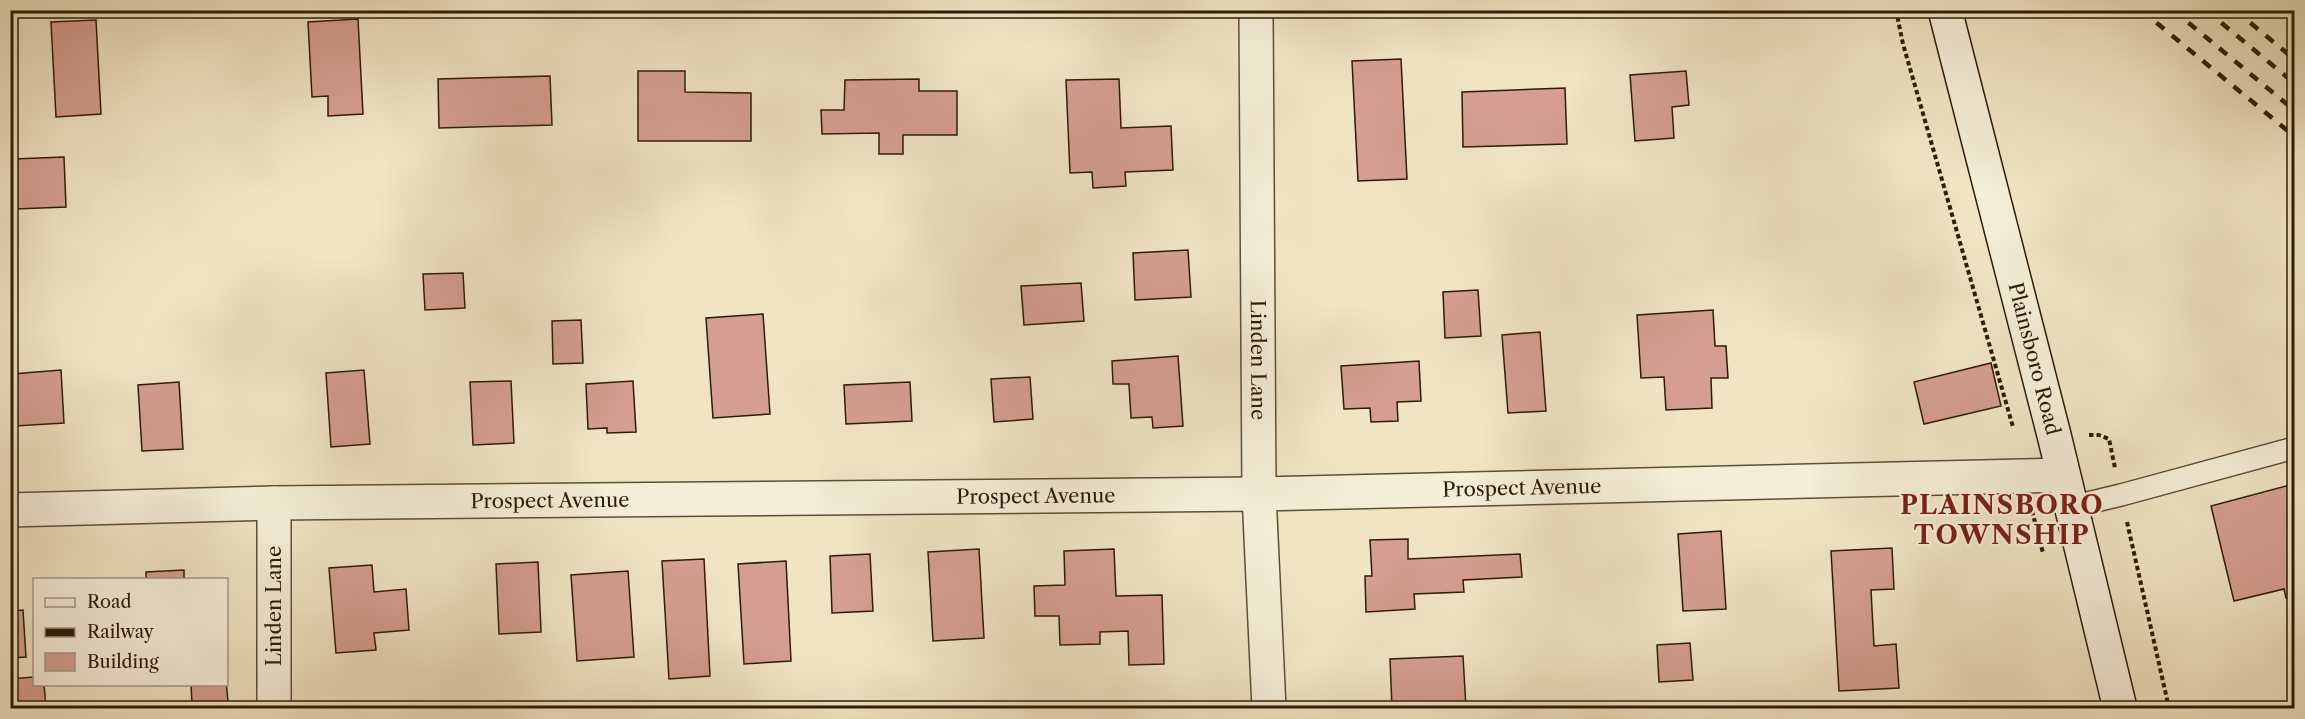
<svg xmlns="http://www.w3.org/2000/svg" width="2305" height="719" viewBox="0 0 2305 719" font-family="'Libre Caslon Text',serif">
  <style>
    .building { fill: #d59e90; stroke: #2d1c07; stroke-width: 1.5 }
    .lines { fill: none; stroke-linecap: round; stroke-linejoin: round }
    .lane-casing { stroke: #5e4e36; stroke-width: 24 }
    .street-casing { stroke: #5e4e36; stroke-width: 36 }
    .secondary-casing { stroke: #2d1c07; stroke-width: 36 }
    .path { stroke: #2d1c07; stroke-width: 4; stroke-dasharray: 4.5 3; stroke-linecap: butt }
    .lane { stroke: #f5edd8; stroke-width: 21 }
    .street { stroke: #f5edd8; stroke-width: 33 }
    .secondary { stroke: #f5edd8; stroke-width: 33 }
    .rail { stroke: #2d1c07; stroke-width: 4.5; stroke-dasharray: 10 10; stroke-linecap: butt }
    .labels { text-anchor: middle; stroke-width: 4.5; stroke-linejoin: round; paint-order: stroke }
    .street-label { font-size: 20px; fill: #2d1c07; stroke: #f5edd8 }
    .district-label { font-size: 26px; font-weight: bold; letter-spacing: 1.5px; fill: #7a1f14; stroke: #f5edd8 }
  </style>
  <rect width="100%" height="100%" fill="#f0e4c3"/>
  <filter id="stains"><feTurbulence type="fractalNoise" baseFrequency=".00333" numOctaves="4"/><feColorMatrix values="0 0 0 0 .2 0 0 0 0 .09 0 0 0 0 .02 0 0 0 .5 -.17"/></filter>
  <radialGradient id="worn" r=".72"><stop offset=".6" stop-color="#630" stop-opacity="0"/><stop offset="1" stop-color="#630" stop-opacity=".3"/></radialGradient>
  <g class="building">
    <polygon points="358,19 363,114 328,116 328,96 312,97 308,22"/>
    <polygon points="96,20 101,114 56,117 51,22"/>
    <polygon points="1401,59 1407,179 1358,181 1352,61"/>
    <polygon points="638,71 685,71 685,92 751,93 751,141 638,141"/>
    <polygon points="1686,71 1689,105 1672,107 1674,138 1635,141 1630,75"/>
    <polygon points="550,76 552,125 439,128 438,79"/>
    <polygon points="919,79 919,91 957,91 957,135 903,135 903,154 879,154 879,133 822,134 821,110 844,110 845,80"/>
    <polygon points="1119,79 1121,128 1171,126 1173,170 1125,172 1126,186 1093,188 1092,172 1070,173 1066,80"/>
    <polygon points="1565,88 1567,144 1463,147 1462,92"/>
    <polygon points="64,157 66,207 15,209 13,159"/>
    <polygon points="1188,250 1191,297 1135,300 1133,253"/>
    <polygon points="463,273 465,308 425,310 423,274"/>
    <polygon points="1081,283 1084,321 1024,325 1021,286"/>
    <polygon points="1478,290 1481,336 1445,338 1443,292"/>
    <polygon points="1713,310 1715,346 1726,346 1728,378 1711,378 1712,408 1666,410 1664,377 1641,378 1637,315"/>
    <polygon points="763,314 770,414 713,418 706,318"/>
    <polygon points="581,320 583,363 553,364 552,321"/>
    <polygon points="1540,332 1546,411 1508,413 1502,335"/>
    <polygon points="1178,356 1183,426 1153,428 1152,417 1131,418 1129,384 1113,384 1112,361"/>
    <polygon points="1419,361 1421,401 1397,402 1398,421 1371,422 1370,408 1344,409 1341,366"/>
    <polygon points="1991,363 2001,406 1924,424 1914,382"/>
    <polygon points="61,370 64,423 15,426 12,374"/>
    <polygon points="364,370 370,444 331,447 326,373"/>
    <polygon points="1030,377 1033,419 994,422 991,379"/>
    <polygon points="511,381 514,443 473,445 470,382"/>
    <polygon points="633,381 636,432 607,433 607,428 588,429 586,384"/>
    <polygon points="179,382 183,449 142,451 138,385"/>
    <polygon points="910,382 912,421 846,424 844,385"/>
    <polygon points="2294,484 2294,603 2286,598 2284,589 2234,601 2211,506"/>
    <polygon points="1721,531 1726,609 1683,611 1678,534"/>
    <polygon points="1408,539 1408,559 1520,554 1522,577 1463,580 1464,592 1414,594 1415,609 1366,612 1365,576 1372,576 1370,540"/>
    <polygon points="1892,548 1894,589 1871,590 1874,646 1896,644 1899,688 1839,691 1831,551"/>
    <polygon points="979,549 984,638 933,641 928,552"/>
    <polygon points="1114,549 1116,596 1162,595 1164,664 1129,665 1128,631 1100,632 1100,644 1060,645 1059,616 1035,616 1034,586 1065,585 1064,551"/>
    <polygon points="870,554 873,611 832,613 830,556"/>
    <polygon points="704,559 710,676 669,679 662,561"/>
    <polygon points="786,561 791,661 744,664 738,564"/>
    <polygon points="538,562 541,632 499,634 496,564"/>
    <polygon points="372,565 374,592 406,589 409,630 374,633 376,650 336,653 329,568"/>
    <polygon points="184,570 184,580 146,580 146,572"/>
    <polygon points="628,571 634,657 577,661 571,575"/>
    <polygon points="23,610 26,657 10,658 10,611"/>
    <polygon points="1690,643 1693,680 1659,682 1657,645"/>
    <polygon points="1463,656 1466,708 1392,708 1390,659"/>
    <polygon points="34,677 34,684 44,684 46,708 10,708 10,679"/>
    <polygon points="226,680 228,702 192,704 191,684 226,684"/>
  </g>
  <g class="lines">
    <defs>
      <polyline id="lane" points="2071,507 2121,495 2294,448"/>
      <g id="street">
        <path id="s1" d="M1256 10 1259 494 1269 708"/>
        <polyline points="274,503 274,708"/>
        <path id="s2" d="M10 510 274 503 1259 494 2063 475"/>
      </g>
      <g id="secondary">
        <path id="s3" d="M1945 10 2054 435 2120 708"/>
      </g>
    </defs>
    <use href="#lane" class="lane-casing"/>
    <use href="#street" class="street-casing"/>
    <use href="#secondary" class="secondary-casing"/>
    <g class="path">
      <polyline points="1896,10 1903,44 2013,427"/>
      <polyline points="2089,435 2099,435 2109,439 2115,468"/>
      <polyline points="2032,511 2043,553"/>
      <polyline points="2127,522 2169,708"/>
    </g>
    <use href="#lane" class="lane"/>
    <use href="#street" class="street"/>
    <use href="#secondary" class="secondary"/>
    <g class="rail">
      <polyline points="2141,10 2294,136"/>
      <polyline points="2173,10 2294,110"/>
      <polyline points="2206,10 2294,83"/>
      <polyline points="2235,10 2294,59"/>
    </g>
  </g>
  <g class="labels">
    <g class="street-label">
      <text dy="7" stroke="none"><textPath href="#s3" startOffset="360">Plainsboro Road</textPath></text>
      <text dy="7" stroke="none"><textPath href="#s1" startOffset="350">Linden Lane</textPath></text>
      <text dy="7" stroke="none"><textPath href="#s2" startOffset="1512">Prospect Avenue</textPath></text>
      <text dy="7" stroke="none"><textPath href="#s2" startOffset="1026">Prospect Avenue</textPath></text>
      <text dy="7" stroke="none"><textPath href="#s2" startOffset="540">Prospect Avenue</textPath></text>
      <text transform="translate(274 606) rotate(-90)" y="7">Linden Lane</text>
    </g>
    <g class="district-label">
      <text x="2002" y="514">PLAINSBORO<tspan x="2002" dy="30">TOWNSHIP</tspan></text>
    </g>
  </g>
  <rect width="2305" height="719" fill="none" stroke="#f0e4c3" stroke-width="36"/>
  <rect x="12" y="12" width="2281" height="695" fill="none" stroke="#2d1c07" stroke-width="3"/>
  <rect x="18" y="18" width="2269" height="683" fill="none" stroke="#2d1c07" stroke-width="1.5"/>
  <rect x="33" y="578" width="195" height="108" fill="#f5edd8" stroke="#a59984" stroke-width="1.5"/>
  <rect x="45" y="598" width="30" height="9" fill="#f5edd8" stroke="#a59984" stroke-width="1.5"/>
  <text x="87" y="608" font-size="18" fill="#2d1c07">Road</text>
  <rect x="45" y="628" width="30" height="9" fill="#2d1c07" stroke="#a59984" stroke-width="1.5"/>
  <text x="87" y="638" font-size="18" fill="#2d1c07">Railway</text>
  <rect x="45" y="653" width="30" height="18" fill="#d59e90" stroke="#a59984" stroke-width="1.5"/>
  <text x="87" y="668" font-size="18" fill="#2d1c07">Building</text>
  <rect width="100%" height="100%" filter="url(#stains)"/>
  <rect width="100%" height="100%" fill="url(#worn)"/>
</svg>
